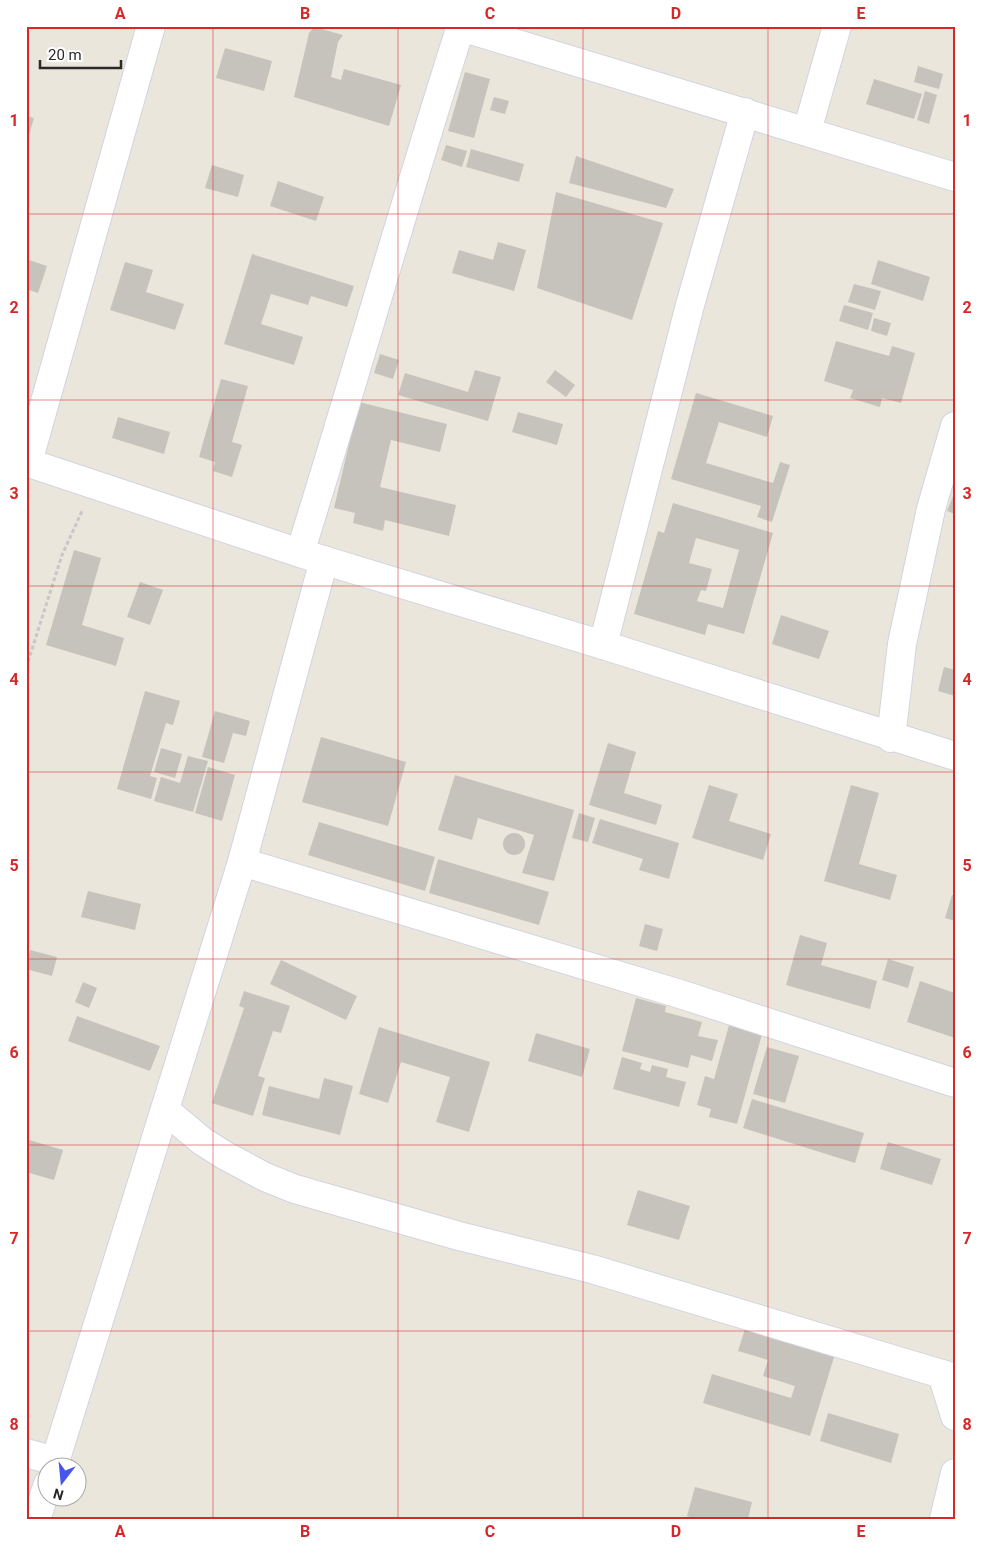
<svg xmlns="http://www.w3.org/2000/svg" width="981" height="1545" viewBox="0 0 981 1545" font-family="Roboto,sans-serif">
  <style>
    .building { fill: #c6c3bc; fill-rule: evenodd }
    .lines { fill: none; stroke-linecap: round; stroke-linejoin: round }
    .street-casing { stroke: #d2d3e1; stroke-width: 30 }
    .path { stroke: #c7c7c7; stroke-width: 3; stroke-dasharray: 4 2.5; stroke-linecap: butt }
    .street { stroke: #fff; stroke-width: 28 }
    .grid { fill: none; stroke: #d62828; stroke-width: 1; stroke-opacity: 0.55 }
    .neatline { fill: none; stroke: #d62828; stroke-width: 2 }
    .grid-label { font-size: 16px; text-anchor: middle; font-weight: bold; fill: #d62828 }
  </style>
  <rect width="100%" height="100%" fill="#ebe6dc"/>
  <g class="building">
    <polygon points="314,27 343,35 338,42 331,77 341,80 344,69 401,85 389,126 294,97 309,33"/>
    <polygon points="225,48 272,61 264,91 216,78"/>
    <polygon points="918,66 943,74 939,89 914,82"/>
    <polygon points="465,72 490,79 474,138 448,131"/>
    <polygon points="874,79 922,94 914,119 866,104"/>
    <polygon points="925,91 937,95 929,124 917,120"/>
    <polygon points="494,97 509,101 505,114 490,110"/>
    <polygon points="26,116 34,118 27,142 26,142"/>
    <polygon points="446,145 467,151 462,167 441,160"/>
    <polygon points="471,149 524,164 519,182 466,167"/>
    <polygon points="576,156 674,189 666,208 569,183"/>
    <polygon points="212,165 244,175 238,197 205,188"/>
    <polygon points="278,181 324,197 316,221 270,206"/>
    <polygon points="556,192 663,223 632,320 537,288"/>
    <polygon points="498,242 526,250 514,291 452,273 459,250 493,260"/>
    <polygon points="252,254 354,286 347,307 311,296 308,305 271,294 261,324 303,337 294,365 224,344"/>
    <polygon points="26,259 47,266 38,293 26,289"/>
    <polygon points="878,260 930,277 923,301 871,284"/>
    <polygon points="125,262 153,270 146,292 184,304 175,330 110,310"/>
    <polygon points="854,284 881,291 875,310 848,302"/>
    <polygon points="844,305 873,313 868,330 839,321"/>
    <polygon points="874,318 891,323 887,336 871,331"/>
    <polygon points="836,341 889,356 892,346 915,353 901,403 882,398 880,407 850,398 853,390 824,381"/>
    <polygon points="380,354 399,360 393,379 374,373"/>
    <polygon points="475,370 501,377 488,421 398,395 405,373 468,392"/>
    <polygon points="555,370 575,385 566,397 546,382"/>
    <polygon points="221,379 248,386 232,442 242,445 232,477 213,471 215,462 199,457"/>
    <polygon points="696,393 773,416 767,437 719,422 706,463 773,483 780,462 790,465 772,522 757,517 761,506 671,479"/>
    <polygon points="359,402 447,424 440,452 391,440 380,487 456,505 449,536 385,520 383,531 353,523 355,513 334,508"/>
    <polygon points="518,412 563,424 557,445 512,432"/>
    <polygon points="118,417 170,432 164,454 112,438"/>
    <polygon points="955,491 955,514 947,511"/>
    <path d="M673 503 773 533 744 634 708 624 705 635 634 614 658 531 664 533ZM696 538 739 550 723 608 697 601 701 590 706 591 712 569 689 563Z"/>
    <polygon points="74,550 101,558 82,625 124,638 116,666 46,645"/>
    <polygon points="140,582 163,590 150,625 127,617"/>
    <polygon points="781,615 829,631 819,659 772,644"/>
    <polygon points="944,667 955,670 955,696 938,691"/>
    <polygon points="145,691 180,701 173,725 166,723 150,776 157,778 151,799 117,789"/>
    <polygon points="215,711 250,721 246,736 233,733 224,763 202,757"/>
    <polygon points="321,737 406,762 388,826 302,802"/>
    <polygon points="608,743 636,752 624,793 662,805 656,825 589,805"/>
    <polygon points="161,748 182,754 175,778 154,772"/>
    <polygon points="188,756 208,761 193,812 154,801 161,777 180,783"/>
    <polygon points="208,767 235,775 222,821 195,813"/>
    <polygon points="455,775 574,810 554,881 522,873 534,835 478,818 472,840 438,830"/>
    <polygon points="709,785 738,794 729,821 771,834 763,860 692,838"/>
    <polygon points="851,785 879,793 859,864 897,875 890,900 824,881"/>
    <polygon points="579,813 595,818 588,842 572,838"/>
    <polygon points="600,819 679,843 669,879 639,870 643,859 592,843"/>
    <polygon points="319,822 435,857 425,891 308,855"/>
    <circle cx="514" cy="844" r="11"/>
    <polygon points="438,859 549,892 539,925 429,893"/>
    <polygon points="88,891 141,904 135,930 81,917"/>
    <polygon points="952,895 955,896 955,921 945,918"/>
    <polygon points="645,924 663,929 657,951 639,946"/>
    <polygon points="800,935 827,943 821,965 877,981 870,1009 786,985"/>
    <polygon points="30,950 57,957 52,976 26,969"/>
    <polygon points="888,959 914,967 908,988 882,980"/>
    <polygon points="281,960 357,996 346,1020 270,984"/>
    <polygon points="920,981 955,993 955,1038 907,1022"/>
    <polygon points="83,982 97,988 89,1008 75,1002"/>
    <polygon points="244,991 290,1006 281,1033 273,1031 258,1076 265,1078 253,1116 212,1103 244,1008 239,1006"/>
    <polygon points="636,998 666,1006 665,1012 702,1022 698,1036 718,1040 712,1061 691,1055 688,1068 622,1051"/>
    <polygon points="77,1016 160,1046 150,1071 68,1041"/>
    <polygon points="731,1018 764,1027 737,1124 709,1117 711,1109 697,1105 705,1076 714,1079"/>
    <polygon points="379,1027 490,1062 469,1132 436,1122 450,1077 401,1062 388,1103 359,1094"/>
    <polygon points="536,1033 590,1049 582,1077 528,1061"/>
    <polygon points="767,1047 799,1056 785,1103 753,1094"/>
    <polygon points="622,1057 642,1063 640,1069 650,1072 652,1065 668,1069 666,1077 686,1082 679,1107 613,1089"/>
    <polygon points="324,1078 353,1086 340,1135 262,1115 269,1086 319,1099"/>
    <polygon points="752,1099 864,1133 855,1163 743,1128"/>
    <polygon points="26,1139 63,1150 54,1180 26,1172"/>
    <polygon points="888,1142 941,1159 932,1185 880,1169"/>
    <polygon points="638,1190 690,1206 679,1240 627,1225"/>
    <polygon points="746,1326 835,1354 810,1436 703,1403 712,1374 791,1398 795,1386 763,1376 768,1360 738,1351"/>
    <polygon points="828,1413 899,1434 891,1463 820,1441"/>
    <polygon points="695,1487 752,1502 748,1519 695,1519 687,1516"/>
  </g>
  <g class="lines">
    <defs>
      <g id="street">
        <polyline points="458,26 955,177"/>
        <polyline points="807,131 837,26"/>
        <polyline points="26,462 300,553 603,645 955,756"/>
        <polyline points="28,462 151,26"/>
        <path d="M300 553C355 377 405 201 461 26"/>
        <polyline points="603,645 690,305 745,112"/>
        <polyline points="891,738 902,644 931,509 955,426"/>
        <polyline points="242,862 680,994 955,1083"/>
        <polyline points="165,1110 202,1141 224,1155 265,1177 295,1189 459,1236 592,1269 955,1378"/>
        <polyline points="942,1374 955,1416"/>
        <polyline points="26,1453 55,1461"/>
        <polyline points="53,1468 242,862 324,560"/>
        <polyline points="36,1519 48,1484"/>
        <polyline points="944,1519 955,1473"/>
      </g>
    </defs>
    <use href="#street" class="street-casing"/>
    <polyline class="path" points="26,668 62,555 83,509"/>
    <use href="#street" class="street"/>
  </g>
  <path class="grid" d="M213 26V1519M398 26V1519M583 26V1519M768 26V1519M26 214H955M26 400H955M26 586H955M26 772H955M26 959H955M26 1145H955M26 1331H955"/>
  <rect width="981" height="1545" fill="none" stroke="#ffffff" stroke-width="55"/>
  <g transform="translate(62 1482) rotate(196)"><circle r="24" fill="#ffffff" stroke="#a9a9a9"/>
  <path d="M0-4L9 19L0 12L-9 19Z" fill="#4855ec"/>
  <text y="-8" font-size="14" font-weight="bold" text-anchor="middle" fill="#292929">N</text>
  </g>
  <path d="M40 60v8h81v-8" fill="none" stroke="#292929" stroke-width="2.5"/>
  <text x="48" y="60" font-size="15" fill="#292929" stroke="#ffffff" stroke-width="4" paint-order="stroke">20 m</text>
  <rect x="28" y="28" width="926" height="1490" class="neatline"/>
  <g class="grid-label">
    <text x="120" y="19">A</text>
    <text x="305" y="19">B</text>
    <text x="490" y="19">C</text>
    <text x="676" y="19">D</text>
    <text x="861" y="19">E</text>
    <text x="14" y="126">1</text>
    <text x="967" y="126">1</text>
    <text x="14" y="313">2</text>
    <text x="967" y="313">2</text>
    <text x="14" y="499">3</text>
    <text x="967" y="499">3</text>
    <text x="14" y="685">4</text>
    <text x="967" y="685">4</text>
    <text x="14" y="871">5</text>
    <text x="967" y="871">5</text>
    <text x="14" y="1058">6</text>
    <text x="967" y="1058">6</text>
    <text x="14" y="1244">7</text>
    <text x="967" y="1244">7</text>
    <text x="14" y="1430">8</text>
    <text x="967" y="1430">8</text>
    <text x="120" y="1537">A</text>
    <text x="305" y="1537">B</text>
    <text x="490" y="1537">C</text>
    <text x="676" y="1537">D</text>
    <text x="861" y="1537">E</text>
  </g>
</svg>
